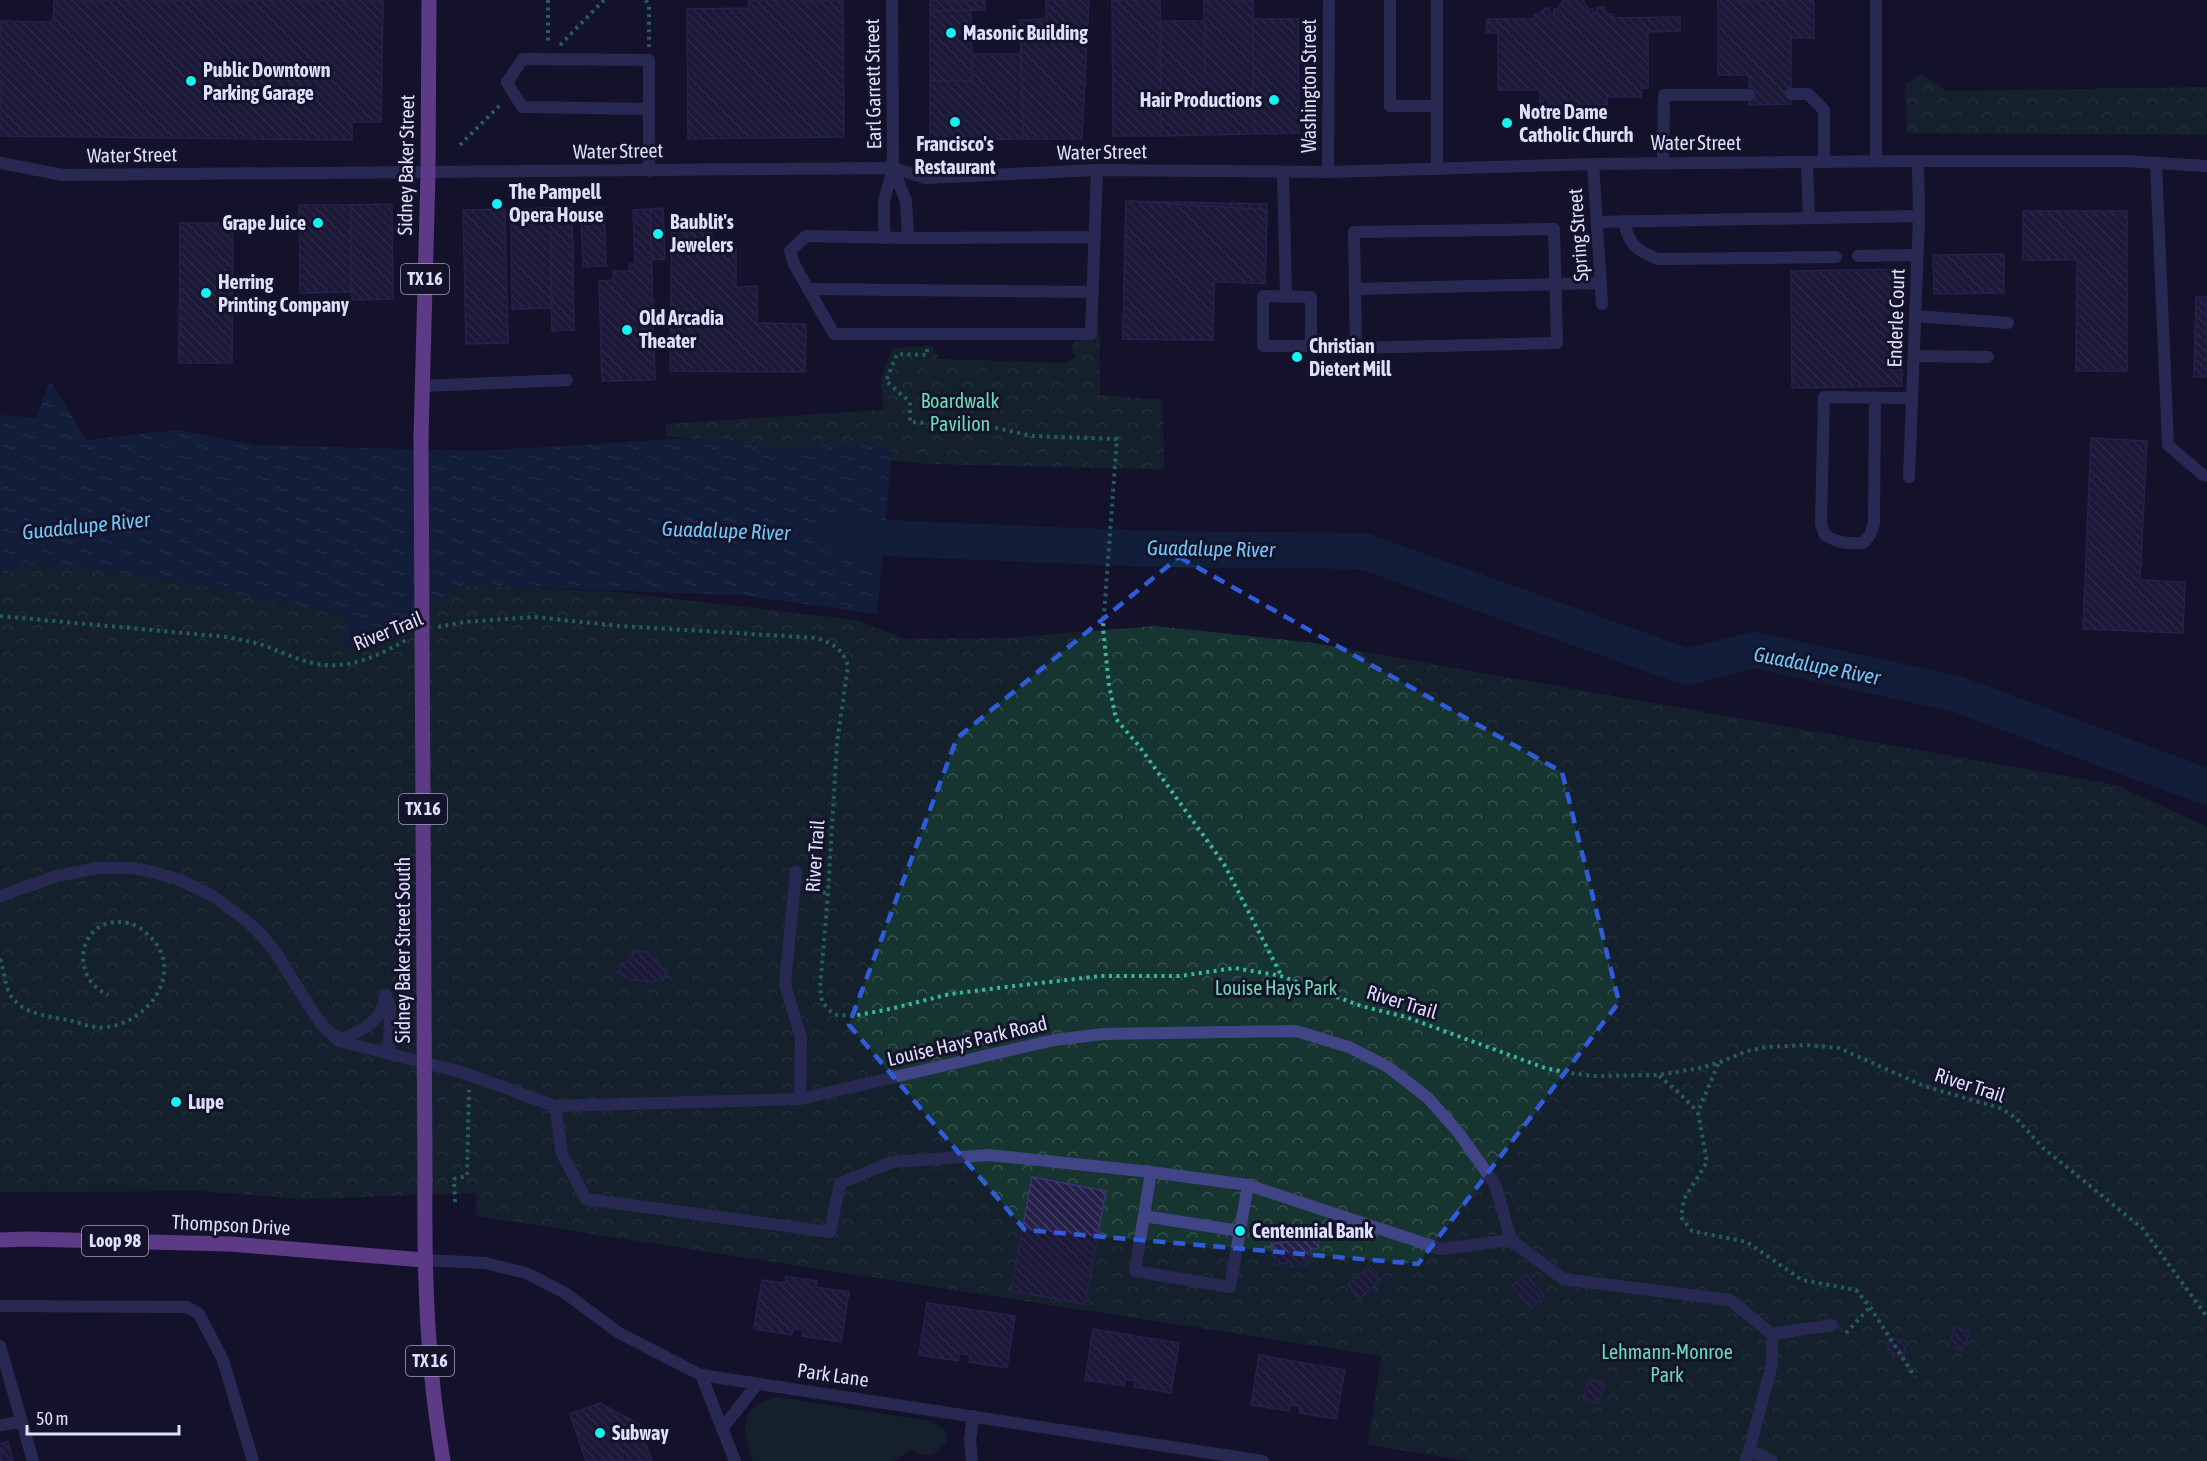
<svg xmlns="http://www.w3.org/2000/svg" width="2207" height="1461" viewBox="0 0 2207 1461" font-family="'Asap Condensed',sans-serif">
  <style>
    .grass { fill: #163430 }
    .park { fill: url(#park-crowns) }
    .water { fill: url(#water-ripples) }
    .lines { fill: none; stroke-linecap: round; stroke-linejoin: round }
    .river { stroke: #112c4c; stroke-width: 36 }
    .building { fill: url(#building-back-hatch); stroke: #393375; stroke-width: 1.5 }
    .path { stroke: #38b7a2; stroke-width: 4; stroke-dasharray: 3 4.5; stroke-linecap: butt }
    .service { stroke: #414586; stroke-width: 12 }
    .minor { stroke: #414586; stroke-width: 12 }
    .tertiary { stroke: #414586; stroke-width: 12 }
    .primary { stroke: #b46cf7; stroke-width: 15 }
    .primary-bridge { stroke: #b46cf7; stroke-width: 15 }
    .marked { fill: none; stroke: #305cdc; stroke-width: 4.5; stroke-dasharray: 12 8; stroke-linejoin: round }
    .poi-dot { fill: #16f2f1; stroke: #14132a; stroke-width: 2 }
    .labels { text-anchor: middle; stroke-width: 6; stroke-linejoin: round; paint-order: stroke }
    .shield { fill: #14132a; stroke: #a1a1be; stroke-width: 1.5 }
    .shield-label { font-size: 18px; font-weight: bold; fill: #dedefd }
    .poi-label { font-size: 20px; font-weight: bold; fill: #dedefd; stroke: #14132a; text-anchor: start }
    .street-label { font-size: 20px; fill: #dedefd; stroke: #14132a }
    .park-label { font-size: 20px; fill: #6ddbb4; stroke: #14132a }
    .water-label { font-size: 21px; font-style: italic; fill: #72c7f7; stroke: #14132a }
  </style>
  <defs>
    <pattern id="park-crowns" width="20" height="18" patternUnits="userSpaceOnUse" patternTransform="scale(1.5)"><rect width="20" height="18" fill="#163430"/><path d="M2 6a3 3 0 1 1 6 0M12 15a3 3 0 1 1 6 0" fill="none" stroke="#37514f"/></pattern>
    <pattern id="water-ripples" width="26" height="14" patternUnits="userSpaceOnUse" patternTransform="scale(1.5)"><rect width="26" height="14" fill="#112c4c"/><path d="M2 4q2-2 4 0t4 0M15 11q2-2 4 0t4 0" fill="none" stroke="#334a67"/></pattern>
    <pattern id="building-back-hatch" width="6" height="6" patternUnits="userSpaceOnUse" patternTransform="scale(1.5)"><rect width="6" height="6" fill="#24204a"/><path d="M-1 5l2 2M0 0l6 6M5-1l2 2" fill="none" stroke="#434065"/></pattern>
  </defs>
  <rect width="100%" height="100%" fill="#14132a"/>
  <path class="grass" d="M777 1397 929 1421C943 1427 956 1434 941 1447 937 1451 934 1455 929 1455 923 1456 916 1451 911 1449L894 1461H753C742 1429 738 1407 777 1397Z"/>
  <g class="park">
    <polygon points="1922,74 1946,91 2207,87 2207,135 1907,133 1905,84"/>
    <path d="M1099 319 1100 395 1163 400 1164 471 1152 469 929 464 666 436V424L883 410 881 377 893 348 932 346 939 359 1065 363 1076 357 1071 348 1072 344C1085 339 1095 333 1099 319Z"/>
    <polygon points="39,565 615,592 856,620 905,639 1006,638 1155,626 1313,643 2116,785 2207,827 2207,1461 1470,1461 1368,1445 1381,1356 477,1216 476,1193 304,1199 200,1191 0,1192 0,567"/>
  </g>
  <polygon class="water" points="50,381 87,440 177,430 255,445 480,451 712,437 781,448 863,441 892,448 877,614 741,595 461,585 377,636 366,647 341,647 344,616 178,581 39,564 0,576 0,415 36,418"/>
  <g class="lines">
    <polyline class="river" points="836,536 1151,549 1363,551 1687,667 1754,650 1957,694 2207,787"/>
  </g>
  <g class="building">
    <polygon points="54,0 383,0 381,122 352,122 352,140 0,136 0,21 53,22"/>
    <polygon points="748,0 843,0 844,137 688,139 687,9 749,8"/>
    <polygon points="930,0 985,0 985,10 930,11"/>
    <polygon points="1046,0 1089,0 1082,139 1023,139 1020,20 1046,19"/>
    <polygon points="1112,0 1160,0 1161,136 1113,136"/>
    <polygon points="1204,0 1253,0 1254,134 1206,135"/>
    <polygon points="1563,0 1583,0 1588,9 1593,9 1593,14 1595,14 1597,8 1604,7 1607,14 1613,14 1613,18 1680,17 1680,31 1648,32 1648,88 1642,88 1641,97 1607,97 1607,105 1594,105 1594,114 1553,114 1553,105 1540,105 1540,90 1498,90 1498,33 1486,33 1487,19 1534,19 1534,14 1539,14 1545,8 1548,8 1551,14 1554,14 1554,9 1558,9"/>
    <polygon points="1718,0 1814,0 1814,38 1791,38 1791,104 1749,105 1749,75 1718,75"/>
    <polygon points="971,10 972,81 930,81 930,11"/>
    <polygon points="1253,19 1298,19 1299,133 1254,134"/>
    <polygon points="1160,21 1205,21 1206,135 1161,136"/>
    <polygon points="972,54 1021,54 1023,139 930,140 930,81 972,81"/>
    <polygon points="1126,201 1267,204 1265,283 1214,282 1213,340 1123,339"/>
    <polygon points="1126,201 1267,210 1265,283 1214,282 1213,340 1123,339"/>
    <polygon points="392,204 393,299 352,300 351,205"/>
    <polygon points="299,205 351,205 351,292 300,293"/>
    <polygon points="572,207 574,330 552,331 550,208"/>
    <polygon points="550,208 552,308 512,309 511,209"/>
    <polygon points="604,208 606,266 583,267 581,209"/>
    <polygon points="663,208 665,259 652,260 650,209"/>
    <polygon points="505,209 508,343 466,344 463,210"/>
    <polygon points="650,209 655,380 602,381 599,281 613,280 613,271 630,271 629,264 635,264 633,210"/>
    <polygon points="2023,211 2127,211 2127,371 2076,371 2077,260 2023,260"/>
    <polygon points="672,216 712,216 712,248 736,248 736,287 757,286 757,323 806,324 805,372 670,371"/>
    <polygon points="180,223 233,223 232,363 179,363"/>
    <polygon points="2004,254 2004,293 1934,294 1933,255"/>
    <polygon points="1901,269 1902,386 1792,388 1791,271"/>
    <polygon points="2196,297 2207,297 2207,377 2194,377"/>
    <polygon points="2091,438 2147,441 2140,580 2185,582 2183,633 2083,629"/>
    <polygon points="636,952 648,952 668,973 653,982 629,979 617,972"/>
    <polygon points="1032,1177 1106,1191 1085,1304 1011,1291"/>
    <polygon points="1300,1229 1301,1232 1316,1229 1319,1248 1310,1250 1312,1258 1305,1259 1306,1265 1291,1267 1291,1262 1275,1265 1271,1244 1287,1242 1285,1231"/>
    <polygon points="1370,1266 1381,1279 1360,1299 1348,1285"/>
    <polygon points="1525,1274 1544,1296 1531,1308 1512,1286"/>
    <polygon points="786,1276 817,1281 816,1287 849,1292 841,1342 802,1336 803,1330 793,1329 792,1335 754,1329 762,1280 785,1283"/>
    <polygon points="927,1303 1015,1316 1007,1368 969,1362 970,1355 959,1354 958,1361 919,1355"/>
    <polygon points="1956,1327 1970,1332 1962,1351 1948,1346"/>
    <polygon points="1093,1329 1179,1343 1171,1393 1134,1387 1135,1381 1125,1379 1124,1386 1085,1380"/>
    <polygon points="1890,1338 1906,1341 1904,1356 1886,1353"/>
    <polygon points="1259,1355 1345,1370 1336,1419 1299,1413 1300,1406 1290,1405 1289,1411 1251,1405"/>
    <polygon points="1590,1379 1605,1385 1597,1404 1583,1398"/>
    <polygon points="600,1403 639,1424 652,1461 586,1461 570,1414"/>
    <polygon points="8,1441 13,1461 0,1461 0,1444"/>
  </g>
  <g class="lines">
    <g class="path">
      <polyline points="548,0 548,44"/>
      <polyline points="646,0 649,6 649,47"/>
      <polyline points="560,45 604,0"/>
      <polyline points="460,145 502,103"/>
      <polyline points="927,349 927,355 897,354 886,381 910,402 910,422 992,427 1032,436 1117,439 1103,628 1109,685 1116,719 1139,746 1224,864 1281,975"/>
      <path d="M0 616 227 637C241 640 255 642 268 647 287 654 306 664 326 665 355 667 382 654 406 640"/>
      <path d="M438 627 464 622 535 617 620 626 817 638C833 644 842 648 848 666L837 743 828 893 820 988 822 1002 831 1012 837 1015 853 1016 890 1009 950 994 1006 987 1101 976H1180L1235 968 1281 976 1361 1006 1406 1017 1545 1068 1570 1073 1594 1076 1658 1075 1700 1068 1718 1063 1747 1051 1767 1047 1806 1045 1839 1048 1924 1086 2000 1108 2016 1118 2042 1147 2143 1229 2207 1317"/>
      <polyline points="808,891 828,893"/>
      <path d="M0 959C4 969 4 980 8 990 18 1015 50 1016 72 1021 84 1024 94 1029 107 1027 146 1023 183 976 154 941 147 933 138 925 128 923 80 913 66 976 108 995"/>
      <polyline points="1718,1064 1698,1112 1707,1162 1684,1199 1681,1217 1692,1231 1747,1242 1802,1280 1856,1290 1870,1307 1915,1377"/>
      <polyline points="1659,1076 1677,1091 1698,1112"/>
      <polyline points="455,1202 454,1179 467,1176 469,1090"/>
      <polyline points="1846,1333 1870,1307"/>
    </g>
    <g class="service">
      <polyline points="1390,0 1390,106 1437,106 1437,0"/>
      <polyline points="1876,0 1876,161"/>
      <polyline points="1791,94 1808,94 1824,110 1824,162"/>
      <polyline points="1807,162 1809,218"/>
      <polyline points="1663,163 1664,95 1749,95"/>
      <polyline points="2156,163 2168,445 2203,475 2207,476"/>
      <polyline points="893,168 906,201 908,238"/>
      <polyline points="1437,169 1437,106"/>
      <polyline points="649,171 649,60 523,59 507,82 522,107 649,109"/>
      <polyline points="1283,172 1286,297"/>
      <path d="M1624 221C1628 244 1637 251 1658 259L1836 257"/>
      <polyline points="1597,222 1919,216"/>
      <polyline points="1095,237 908,238 806,236 790,251 794,264 834,334 1091,334 1097,170"/>
      <polyline points="884,238 884,201 893,168"/>
      <polyline points="1858,256 1918,255"/>
      <polyline points="808,289 1093,292"/>
      <polyline points="1355,289 1601,283"/>
      <polygon points="1263,296 1311,297 1311,346 1263,346"/>
      <polyline points="1916,316 2008,323"/>
      <polyline points="1311,346 1356,348 1557,343 1554,229 1354,232 1356,348"/>
      <polyline points="1914,356 1988,357"/>
      <polyline points="423,386 567,380"/>
      <path d="M1875 398 1874 523 1870 535 1863 543C1848 544 1838 543 1825 535L1821 524 1824 397 1912 398"/>
      <polyline points="796,872 785,984 801,1038 800,1099"/>
      <polyline points="0,896 57,876 97,868 132,868 149,871 180,880 213,896 248,922 262,936 274,950 313,1012 323,1026 339,1041 461,1072 555,1106 800,1099 1054,1040 1103,1034 1296,1031 1349,1047 1388,1067 1428,1098 1458,1132 1495,1184 1511,1240 1563,1279 1730,1300 1772,1334 1772,1364 1749,1451 1745,1461"/>
      <polyline points="387,999 390,1008 389,1053"/>
      <path d="M339 1041C364 1028 380 1025 386 995"/>
      <polyline points="555,1106 562,1154 586,1199 830,1232 840,1183 892,1162 989,1155 1151,1172 1248,1185 1441,1249 1511,1240"/>
      <polyline points="1151,1172 1135,1271 1230,1287 1248,1185"/>
      <polyline points="1144,1216 1240,1231"/>
      <polyline points="0,1306 187,1307 199,1314 223,1360 253,1461"/>
      <polyline points="1772,1334 1832,1325"/>
      <polyline points="0,1346 33,1461"/>
      <polyline points="0,1425 22,1422"/>
      <polyline points="1749,1451 1772,1461"/>
      <polyline points="972,1461 970,1440 973,1416"/>
    </g>
    <g class="minor">
      <polyline points="892,0 893,168"/>
      <polyline points="1593,164 1602,304"/>
      <polyline points="1328,172 1329,0"/>
      <polyline points="1909,477 1919,216 1918,161"/>
      <polyline points="424,1260 485,1263 526,1273 565,1293 619,1333 701,1375 1263,1461"/>
      <polyline points="701,1375 735,1461"/>
      <polyline points="722,1429 757,1384"/>
    </g>
    <polyline class="tertiary" points="0,163 63,175 893,168 926,178 1097,170 1328,172 1593,164 1918,161 2123,161 2207,166"/>
    <g class="primary">
      <polyline points="421,438 428,173 429,0"/>
      <path d="M425 1180C424 1274 427 1368 443 1461"/>
      <polyline points="0,1240 27,1239 230,1244 424,1260"/>
    </g>
    <polyline class="primary-bridge" points="421,438 425,1180"/>
  </g>
  <path d="M0 0H2207V1461H0ZM1179 557 1562 772 1619 1002 1418 1264 1025 1230 849 1025 957 738Z" fill="#14132a" fill-opacity=".55" fill-rule="evenodd"/>
  <path class="marked" d="M1179 557 1562 772 1619 1002 1418 1264 1025 1230 849 1025 957 738Z"/>
  <g class="poi-dot">
    <circle cx="951" cy="33" r="6"/>
    <circle cx="191" cy="81" r="6"/>
    <circle cx="1274" cy="100" r="6"/>
    <circle cx="955" cy="122" r="6"/>
    <circle cx="1507" cy="123" r="6"/>
    <circle cx="497" cy="204" r="6"/>
    <circle cx="318" cy="223" r="6"/>
    <circle cx="658" cy="234" r="6"/>
    <circle cx="206" cy="293" r="6"/>
    <circle cx="627" cy="330" r="6"/>
    <circle cx="1297" cy="357" r="6"/>
    <circle cx="176" cy="1102" r="6"/>
    <circle cx="1240" cy="1231" r="6"/>
    <circle cx="600" cy="1433" r="6"/>
  </g>
  <g class="labels">
    <g class="shield">
      <rect x="401" y="264" width="48" height="30" rx="4.5"/>
      <rect x="399" y="794" width="48" height="30" rx="4.5"/>
      <rect x="82" y="1226" width="66" height="30" rx="4.5"/>
      <rect x="406" y="1346" width="48" height="30" rx="4.5"/>
    </g>
    <g class="shield-label">
      <text x="425" y="285">TX 16</text>
      <text x="423" y="815">TX 16</text>
      <text x="115" y="1247">Loop 98</text>
      <text x="430" y="1367">TX 16</text>
    </g>
    <g class="poi-label">
      <text x="963" y="40">Masonic Building</text>
      <text x="203" y="77">Public Downtown<tspan x="203" dy="23">Parking Garage</tspan></text>
      <text x="1262" y="107" text-anchor="end">Hair Productions</text>
      <text x="1519" y="119">Notre Dame<tspan x="1519" dy="23">Catholic Church</tspan></text>
      <text x="955" y="151" text-anchor="middle">Francisco's<tspan x="955" dy="23">Restaurant</tspan></text>
      <text x="509" y="199">The Pampell<tspan x="509" dy="23">Opera House</tspan></text>
      <text x="670" y="229">Baublit's<tspan x="670" dy="23">Jewelers</tspan></text>
      <text x="306" y="230" text-anchor="end">Grape Juice</text>
      <text x="218" y="289">Herring<tspan x="218" dy="23">Printing Company</tspan></text>
      <text x="639" y="325">Old Arcadia<tspan x="639" dy="23">Theater</tspan></text>
      <text x="1309" y="353">Christian<tspan x="1309" dy="23">Dietert Mill</tspan></text>
      <text x="188" y="1109">Lupe</text>
      <text x="1252" y="1238">Centennial Bank</text>
      <text x="612" y="1440">Subway</text>
    </g>
    <g class="street-label">
      <text transform="translate(873 84) rotate(-91)" y="7">Earl Garrett Street</text>
      <text transform="translate(1309 86) rotate(-90)" y="7">Washington Street</text>
      <text x="1696" y="150">Water Street</text>
      <text transform="translate(618 151) rotate(-1)" y="7">Water Street</text>
      <text transform="translate(1102 152) rotate(-1)" y="7">Water Street</text>
      <text transform="translate(132 155) rotate(-1)" y="7">Water Street</text>
      <text transform="translate(406 165) rotate(-89)" y="7">Sidney Baker Street</text>
      <text transform="translate(1578 235) rotate(-94)" y="7">Spring Street</text>
      <text transform="translate(1896 318) rotate(-88)" y="7">Enderle Court</text>
      <text transform="translate(388 631) rotate(-22)" y="7">River Trail</text>
      <text transform="translate(815 856) rotate(-86)" y="7">River Trail</text>
      <text transform="translate(403 950) rotate(-90)" y="7">Sidney Baker Street South</text>
      <text transform="translate(1402 1002) rotate(17)" y="7">River Trail</text>
      <text transform="translate(967 1041) rotate(-13)" y="7">Louise Hays Park Road</text>
      <text transform="translate(1970 1085) rotate(18)" y="7">River Trail</text>
      <text transform="translate(231 1225) rotate(3)" y="7">Thompson Drive</text>
      <text transform="translate(833 1375) rotate(8)" y="7">Park Lane</text>
    </g>
    <g class="park-label">
      <text x="960" y="408">Boardwalk<tspan x="960" dy="23">Pavilion</tspan></text>
      <text x="1276" y="995">Louise Hays Park</text>
      <text x="1667" y="1359">Lehmann-Monroe<tspan x="1667" dy="23">Park</tspan></text>
    </g>
    <g class="water-label">
      <text transform="translate(86 526) rotate(-6)" y="7">Guadalupe River</text>
      <text transform="translate(726 531) rotate(2)" y="7">Guadalupe River</text>
      <text transform="translate(1211 549) rotate(1)" y="7">Guadalupe River</text>
      <text transform="translate(1817 666) rotate(11)" y="7">Guadalupe River</text>
    </g>
  </g>
  <path d="M27 1425v9h152v-9" fill="none" stroke="#dedefd" stroke-width="3"/>
  <text x="36" y="1425" font-size="18" fill="#dedefd" stroke="#14132a" stroke-width="4.5" paint-order="stroke">50 m</text>
</svg>
